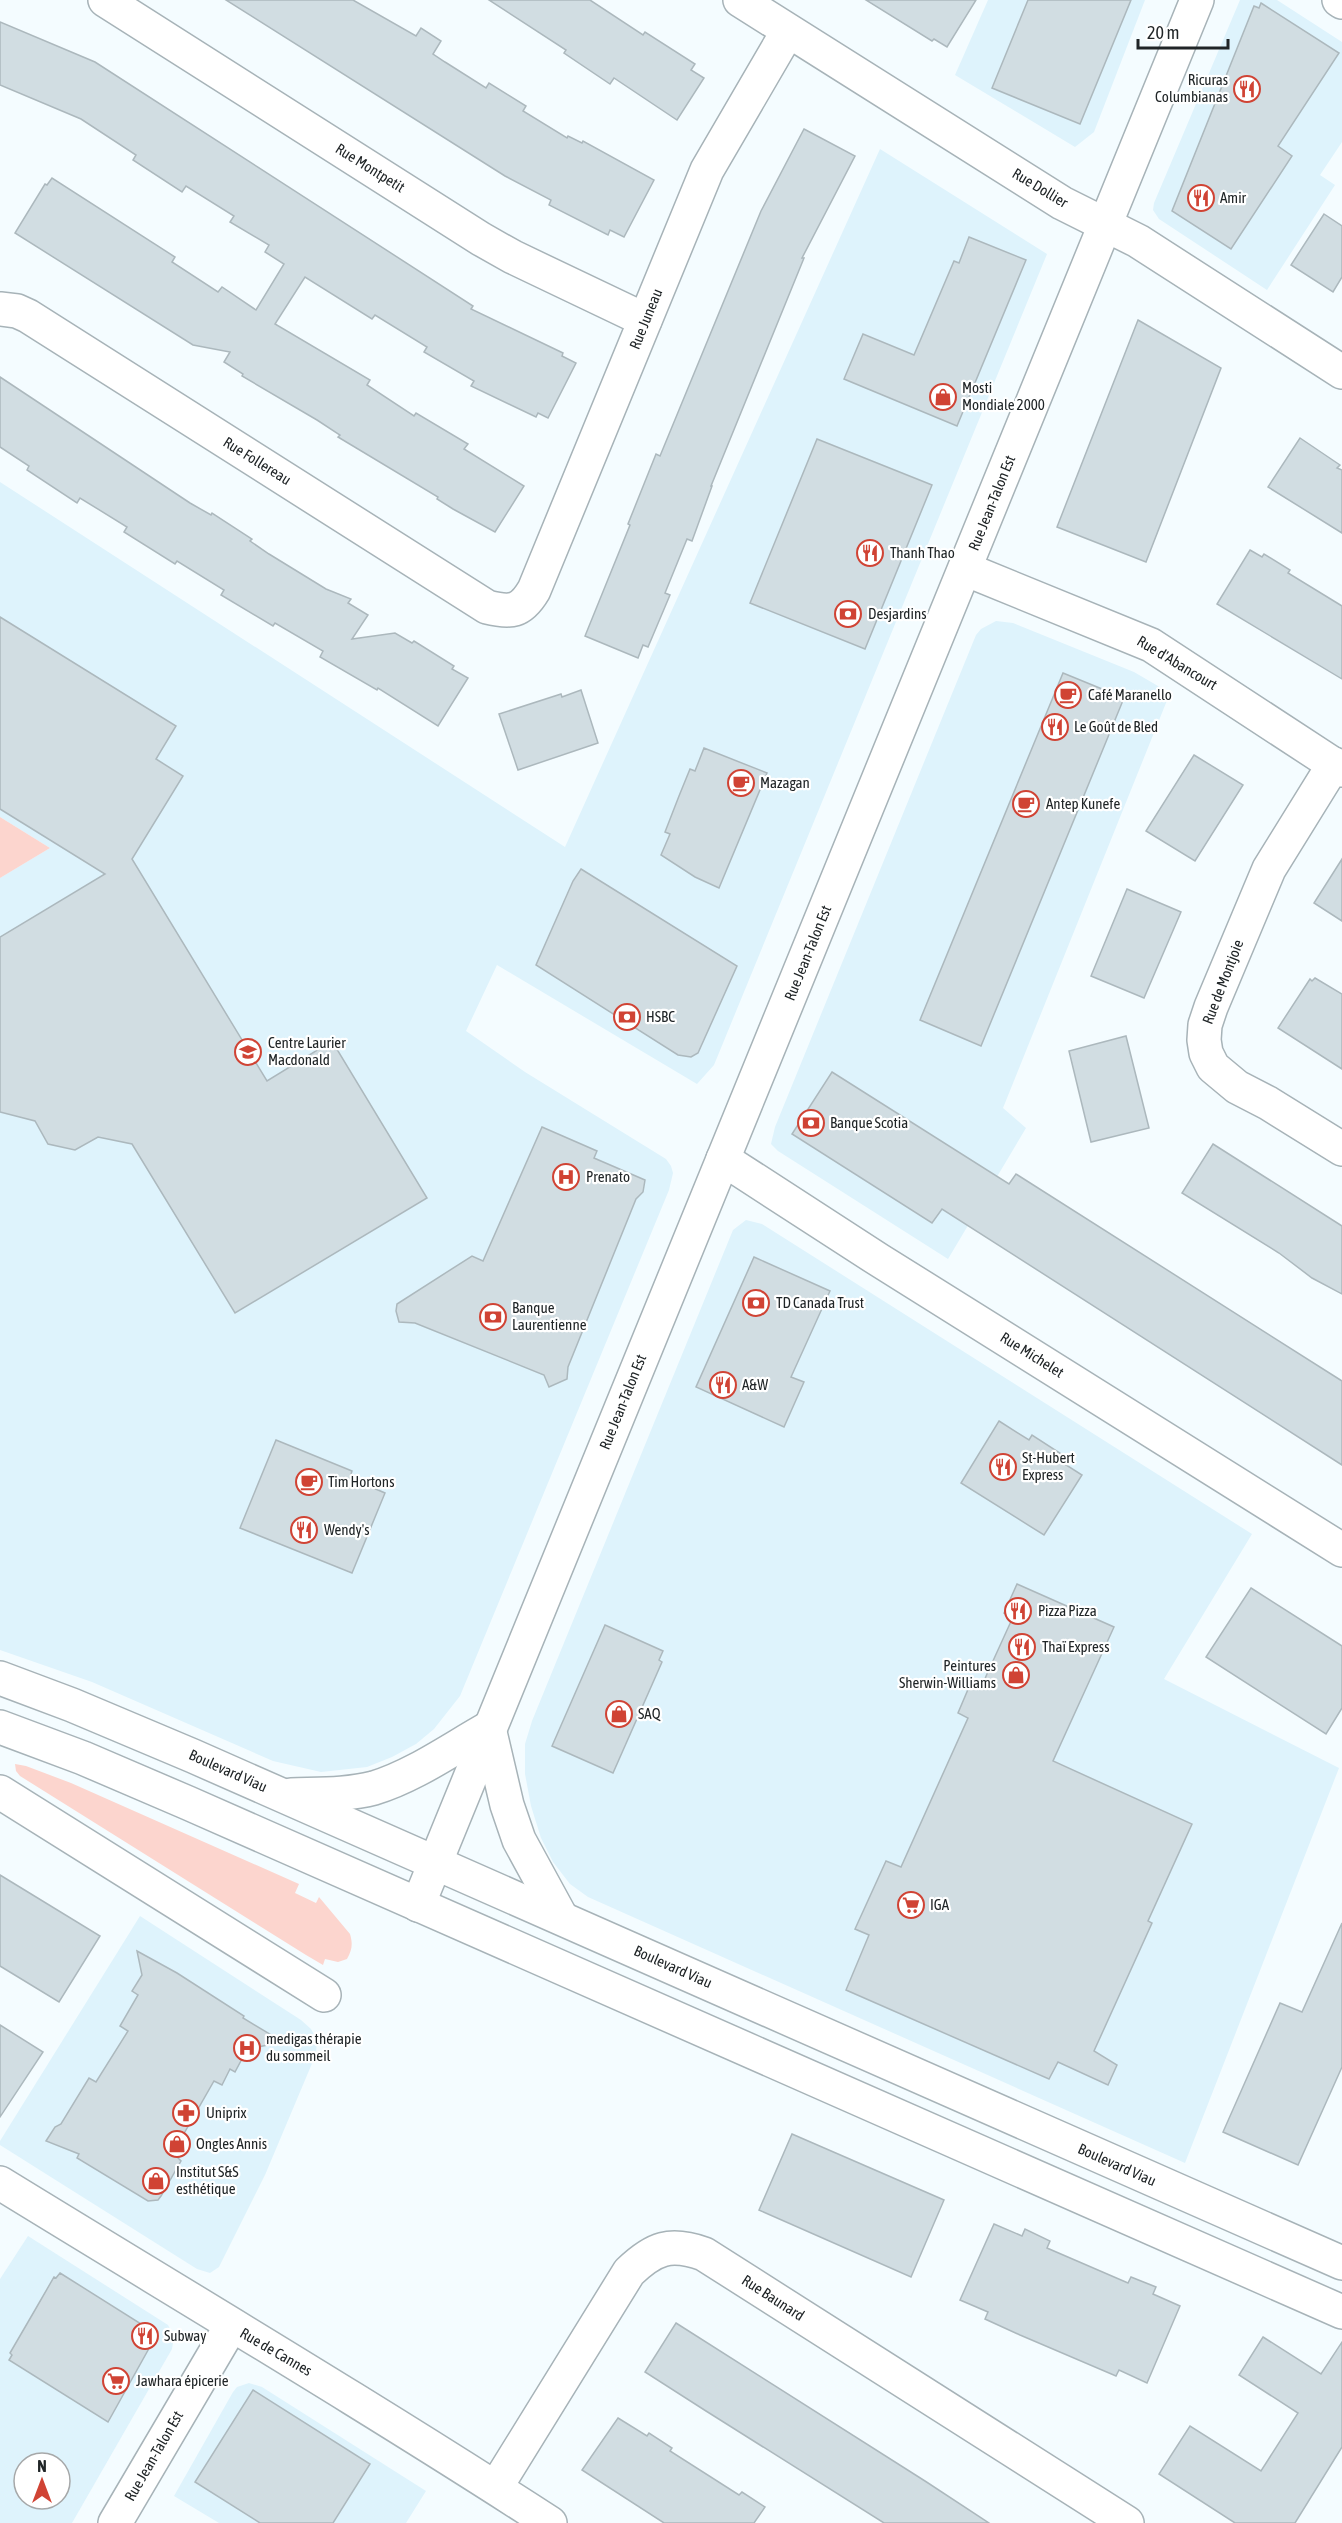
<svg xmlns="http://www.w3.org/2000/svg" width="1342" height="2523" viewBox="0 0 1342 2523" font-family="'Asap Condensed',sans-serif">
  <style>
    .built { fill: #def3fc; fill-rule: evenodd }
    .green { fill: #fcd5ce }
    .building { fill: #d1dde2; stroke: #acb8bd; stroke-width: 1.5 }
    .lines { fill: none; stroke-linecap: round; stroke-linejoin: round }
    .minor-casing { stroke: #a7b3b8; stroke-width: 36 }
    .tertiary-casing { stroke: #a7b3b8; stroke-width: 36 }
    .secondary-casing { stroke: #a7b3b8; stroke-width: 36 }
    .minor { stroke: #fff; stroke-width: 33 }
    .tertiary { stroke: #fff; stroke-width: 33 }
    .secondary { stroke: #fff; stroke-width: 33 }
    .labels { text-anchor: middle; stroke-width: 4.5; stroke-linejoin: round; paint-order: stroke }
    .poi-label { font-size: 15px; fill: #202527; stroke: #fff; text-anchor: start }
    .street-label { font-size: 15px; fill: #202527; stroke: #fff }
  </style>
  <rect width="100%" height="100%" fill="#f4fcff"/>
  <g class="built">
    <polygon points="988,0 1145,0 1094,132 1075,147 955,75"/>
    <polygon points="1240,0 1277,0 1342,42 1342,142 1320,175 1335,185 1267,290 1159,219 1153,210 1154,203"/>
    <polygon points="880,149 1047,254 714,1065 697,1084 497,965 466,1031 525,1072 666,1159 671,1166 673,1173 669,1190 460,1696 434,1729 416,1744 392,1757 367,1767 321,1772 273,1761 92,1682 0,1650 0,878 50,848 0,817 0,482 565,847"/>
    <polygon points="996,621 1013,623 1134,672 1170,693 1003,1108 1026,1128 948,1259 778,1151 771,1144 775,1127 976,635 981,629"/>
    <polygon points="746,1220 762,1224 1252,1534 1164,1679 1339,1768 1185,2163 588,1897 570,1884 553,1862 541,1838 531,1806 525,1774 525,1744 532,1721 733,1230"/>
    <polygon points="140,1916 301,2020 311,2029 317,2040 316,2054 265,2175 219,2267 210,2273 197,2269 0,2145 0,2141"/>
    <path d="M28 2236 168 2325 174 2337 172 2349 72 2523H0V2279ZM24 2463H60V2499H24Z"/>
    <polygon points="249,2383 262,2387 426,2491 406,2523 219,2523 174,2496 233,2392 237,2387"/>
  </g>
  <g class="green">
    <polygon points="0,817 50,848 0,878"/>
    <path d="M15 1764 26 1766 71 1783 299 1884 295 1893 316 1903 319 1897 350 1934C353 1944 352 1950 347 1959L338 1962 325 1959 323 1965 306 1955 20 1776 16 1771Z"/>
  </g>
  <g class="building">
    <polygon points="226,0 353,0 416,36 421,28 441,41 433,54 445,62 486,88 489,83 526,106 523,111 567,138 568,136 582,143 583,141 654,180 624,237 610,230 608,235 549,205 551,200 505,176"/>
    <polygon points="489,0 590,0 643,35 645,32 695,64 691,70 704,78 677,120 614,78 610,84 564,53 566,50"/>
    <polygon points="866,0 976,0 947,47 934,39 932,41"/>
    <polygon points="1028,0 1131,0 1080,124 992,88"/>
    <polygon points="1261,3 1339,53 1278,146 1292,156 1231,249 1172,211 1254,6 1259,8"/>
    <polygon points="0,22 95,62 473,306 471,309 563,353 562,356 576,363 548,418 538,413 536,417 471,386 474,381 424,352 427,347 375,315 372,319 305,277 275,324 370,380 367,385 414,416 416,413 468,444 464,449 524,486 495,532 453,509 437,499 438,497 338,437 340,435 317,420 242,376 243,374 224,362 230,352 193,345 15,233 45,184 47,185 52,178 175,257 172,262 218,292 222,287 256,310 284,264 265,252 269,245 230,222 234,216 186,186 182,192 133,160 136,155 81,119 0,85"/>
    <polygon points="804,129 855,156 802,258 804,258 711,486 712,486 692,541 687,539 665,593 670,595 648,647 643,645 638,658 585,636 630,525 628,524 656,454 660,456 761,211"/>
    <polygon points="1324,214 1342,226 1342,277 1333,292 1291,265"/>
    <polygon points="969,237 1026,260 957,426 844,379 863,334 914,355 954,261 959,263"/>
    <polygon points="1138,320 1221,368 1146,562 1057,527"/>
    <polygon points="0,377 190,503 211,515 212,513 252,539 250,541 269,554 326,589 351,599 348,603 368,615 352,639 395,633 412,643 414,641 454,666 452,669 468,678 438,726 378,688 377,690 320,657 323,651 275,623 273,626 221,595 224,590 177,561 175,564 124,532 127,527 80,498 77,503 27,470 29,466 0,447"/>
    <polygon points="1300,438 1340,465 1337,468 1342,470 1342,533 1268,487"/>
    <polygon points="817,439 932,485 865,649 750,603"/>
    <polygon points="1250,550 1262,557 1264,554 1290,570 1288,573 1342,606 1342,679 1217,604"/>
    <polygon points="0,617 176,726 156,759 183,776 132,859 267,1081 332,1041 427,1198 235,1313 132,1144 98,1137 75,1150 48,1144 35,1121 0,1112 0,937 105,874 0,809"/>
    <polygon points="1063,673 1124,698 981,1046 920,1020"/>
    <polygon points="581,690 598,743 518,770 499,714 561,694 562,697"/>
    <polygon points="704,748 767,773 719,888 695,877 661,855 670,834 665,832 679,796 690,769 695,771"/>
    <polygon points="1194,755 1243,785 1195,861 1146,831"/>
    <polygon points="1342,859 1342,921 1314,903"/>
    <polygon points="581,869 737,966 698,1053 691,1057 678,1055 536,965 573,881"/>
    <polygon points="1127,889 1181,912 1144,998 1091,976"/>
    <polygon points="1315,978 1342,994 1342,1069 1278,1028 1310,979 1312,981"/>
    <polygon points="1126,1036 1149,1128 1091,1142 1069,1051"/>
    <polygon points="832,1072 1009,1184 1016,1174 1342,1381 1342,1465 942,1209 932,1223 792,1134"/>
    <polygon points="542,1127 597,1151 594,1158 645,1180 643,1192 636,1199 568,1367 567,1379 549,1387 544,1375 415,1323 399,1322 396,1311 397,1304 472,1256 483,1261"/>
    <polygon points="1213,1144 1342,1226 1342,1294 1312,1278 1279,1253 1182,1193"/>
    <polygon points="754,1257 830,1291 791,1377 804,1382 784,1427 696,1387"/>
    <polygon points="999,1421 1029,1440 1032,1435 1066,1457 1063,1463 1082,1475 1044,1535 961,1483"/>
    <polygon points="276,1440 352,1471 350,1478 385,1493 352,1573 240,1528"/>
    <polygon points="1017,1584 1114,1627 1053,1761 1192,1824 1148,1921 1152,1923 1094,2051 1117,2065 1108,2085 1058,2062 1049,2079 846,1990 869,1935 855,1929 886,1861 901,1867 968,1718 958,1713 972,1680 982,1685 1013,1617 1004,1613"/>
    <polygon points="1251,1588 1342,1646 1342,1708 1326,1734 1206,1657"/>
    <polygon points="605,1625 663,1651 659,1660 662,1662 613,1773 552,1746"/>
    <polygon points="0,1875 100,1936 59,2002 0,1966"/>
    <polygon points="1342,1923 1342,2067 1298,2165 1223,2132 1280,2003 1302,2012"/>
    <polygon points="137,1951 177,1973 244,2016 243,2018 283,2042 258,2047 250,2061 243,2057 235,2072 230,2069 222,2085 214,2081 182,2137 188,2141 178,2158 181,2161 161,2196 158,2200 148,2201 77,2158 79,2154 46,2141 55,2127 61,2124 89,2078 96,2082 128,2031 120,2026 138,1995 132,1991 142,1975"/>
    <polygon points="0,2025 43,2052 0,2117"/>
    <polygon points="792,2134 944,2200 911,2277 759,2210"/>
    <polygon points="994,2224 1022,2236 1025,2229 1050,2241 1047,2248 1128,2283 1131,2277 1156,2287 1153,2294 1180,2306 1147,2383 1119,2370 1116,2376 1020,2335 985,2319 988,2312 960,2300"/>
    <polygon points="60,2273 157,2334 108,2422 9,2360 12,2355 10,2353 35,2310 54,2277 56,2278"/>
    <polygon points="676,2323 925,2481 989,2523 884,2523 706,2411 645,2372"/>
    <polygon points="1263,2337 1321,2374 1342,2342 1342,2447 1295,2523 1235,2523 1159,2474 1190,2426 1261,2471 1298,2413 1239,2375"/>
    <polygon points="253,2390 370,2464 333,2523 260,2523 195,2482"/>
    <polygon points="618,2418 647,2436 649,2433 672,2448 670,2451 739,2495 742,2492 765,2507 754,2523 664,2523 582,2470"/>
  </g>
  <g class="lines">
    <defs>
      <g id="minor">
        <polyline points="105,0 481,239 513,257 645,320"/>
        <polyline points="740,0 1062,203 1138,241 1342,372"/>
        <polyline points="1339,0 1342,2"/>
        <path d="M0 309 17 311 28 316 487 607C511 613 521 612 534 590L707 170 788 31"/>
        <polyline points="965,569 1151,645 1342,770"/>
        <polyline points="1334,764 1269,869 1211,1007 1205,1025 1204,1040 1206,1053 1213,1067 1237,1087 1268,1103 1342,1149"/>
        <polyline points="723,1159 879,1260 1342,1550"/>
        <path d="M0 2183C184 2296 369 2406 550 2523"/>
        <path d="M496 2487 629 2272C654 2248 670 2242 704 2254L1127 2523"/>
      </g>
      <polyline id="tertiary" points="0,1792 324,1995"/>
      <g id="secondary">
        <polyline points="0,1678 72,1705 193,1756 1342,2263"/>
        <polyline points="0,1727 83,1758 188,1803 1342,2312"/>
        <polyline points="489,1728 507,1805 519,1840 561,1917"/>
        <path d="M291 1795C318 1794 347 1795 374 1788 414 1776 453 1748 489 1728"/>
        <polyline points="418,1905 1197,0"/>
        <polyline points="115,2523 231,2326"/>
      </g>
    </defs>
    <use href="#minor" class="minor-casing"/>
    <use href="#tertiary" class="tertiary-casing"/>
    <use href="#secondary" class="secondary-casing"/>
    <use href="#minor" class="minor"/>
    <use href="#tertiary" class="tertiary"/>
    <use href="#secondary" class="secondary"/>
  </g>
  <defs>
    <symbol id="restaurant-ring" viewBox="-11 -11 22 22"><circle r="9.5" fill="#fff" stroke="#d04334" stroke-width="1.5"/><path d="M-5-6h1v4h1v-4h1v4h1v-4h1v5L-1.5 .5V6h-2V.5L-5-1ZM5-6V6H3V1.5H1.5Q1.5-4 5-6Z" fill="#d04334"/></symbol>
    <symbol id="shop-ring" viewBox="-11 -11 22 22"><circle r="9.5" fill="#fff" stroke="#d04334" stroke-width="1.5"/><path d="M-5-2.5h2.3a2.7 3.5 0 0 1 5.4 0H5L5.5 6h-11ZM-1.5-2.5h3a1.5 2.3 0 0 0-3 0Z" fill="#d04334"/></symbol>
    <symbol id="bank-ring" viewBox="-11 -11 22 22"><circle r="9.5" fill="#fff" stroke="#d04334" stroke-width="1.5"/><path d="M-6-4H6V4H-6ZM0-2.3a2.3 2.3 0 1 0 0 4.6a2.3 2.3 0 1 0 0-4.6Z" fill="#d04334"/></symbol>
    <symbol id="cafe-ring" viewBox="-11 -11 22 22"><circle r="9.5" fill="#fff" stroke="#d04334" stroke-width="1.5"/><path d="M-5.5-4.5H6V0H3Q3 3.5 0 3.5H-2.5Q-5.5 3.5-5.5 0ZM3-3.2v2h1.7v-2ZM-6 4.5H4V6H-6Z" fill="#d04334"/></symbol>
    <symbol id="school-ring" viewBox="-11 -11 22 22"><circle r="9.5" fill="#fff" stroke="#d04334" stroke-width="1.5"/><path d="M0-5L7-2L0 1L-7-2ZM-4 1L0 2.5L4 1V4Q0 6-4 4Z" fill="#d04334"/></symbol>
    <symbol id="hospital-ring" viewBox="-11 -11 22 22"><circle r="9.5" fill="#fff" stroke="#d04334" stroke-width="1.5"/><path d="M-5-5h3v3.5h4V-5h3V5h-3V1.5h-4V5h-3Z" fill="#d04334"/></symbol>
    <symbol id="supermarket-ring" viewBox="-11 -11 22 22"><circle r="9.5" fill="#fff" stroke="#d04334" stroke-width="1.5"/><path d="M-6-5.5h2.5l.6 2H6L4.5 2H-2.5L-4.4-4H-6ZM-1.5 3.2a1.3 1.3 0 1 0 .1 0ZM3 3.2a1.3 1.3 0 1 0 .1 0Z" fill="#d04334"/></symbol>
    <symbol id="pharmacy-ring" viewBox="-11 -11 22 22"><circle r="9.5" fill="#fff" stroke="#d04334" stroke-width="1.5"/><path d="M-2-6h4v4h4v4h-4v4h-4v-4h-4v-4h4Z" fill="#d04334"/></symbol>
  </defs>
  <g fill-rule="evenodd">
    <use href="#restaurant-ring" x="1232" y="74" width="30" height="30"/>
    <use href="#restaurant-ring" x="1186" y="183" width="30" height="30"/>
    <use href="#shop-ring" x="928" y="382" width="30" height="30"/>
    <use href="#restaurant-ring" x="855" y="538" width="30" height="30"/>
    <use href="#bank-ring" x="833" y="599" width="30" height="30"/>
    <use href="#cafe-ring" x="1053" y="680" width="30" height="30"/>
    <use href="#restaurant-ring" x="1040" y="712" width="30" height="30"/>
    <use href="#cafe-ring" x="726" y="768" width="30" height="30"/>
    <use href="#cafe-ring" x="1011" y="789" width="30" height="30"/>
    <use href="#bank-ring" x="612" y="1002" width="30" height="30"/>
    <use href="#school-ring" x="233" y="1037" width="30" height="30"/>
    <use href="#bank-ring" x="796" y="1108" width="30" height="30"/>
    <use href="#hospital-ring" x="551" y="1162" width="30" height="30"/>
    <use href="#bank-ring" x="741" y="1288" width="30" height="30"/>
    <use href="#bank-ring" x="478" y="1302" width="30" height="30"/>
    <use href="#restaurant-ring" x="708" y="1370" width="30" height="30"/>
    <use href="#restaurant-ring" x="988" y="1452" width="30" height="30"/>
    <use href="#cafe-ring" x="294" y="1467" width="30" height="30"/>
    <use href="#restaurant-ring" x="289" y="1515" width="30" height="30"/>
    <use href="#restaurant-ring" x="1003" y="1596" width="30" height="30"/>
    <use href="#restaurant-ring" x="1007" y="1632" width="30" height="30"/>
    <use href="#shop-ring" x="1001" y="1660" width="30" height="30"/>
    <use href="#shop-ring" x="604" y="1699" width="30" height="30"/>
    <use href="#supermarket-ring" x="896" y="1890" width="30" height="30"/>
    <use href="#hospital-ring" x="232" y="2033" width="30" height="30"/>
    <use href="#pharmacy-ring" x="171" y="2098" width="30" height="30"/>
    <use href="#shop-ring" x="162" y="2129" width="30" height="30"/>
    <use href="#shop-ring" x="141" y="2166" width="30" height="30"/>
    <use href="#restaurant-ring" x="130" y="2321" width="30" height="30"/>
    <use href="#supermarket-ring" x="101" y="2366" width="30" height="30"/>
  </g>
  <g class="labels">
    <g class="poi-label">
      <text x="1228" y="85" text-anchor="end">Ricuras<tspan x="1228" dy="17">Columbianas</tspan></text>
      <text x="1220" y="203">Amir</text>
      <text x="962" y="393">Mosti<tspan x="962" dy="17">Mondiale 2000</tspan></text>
      <text x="890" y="558">Thanh Thao</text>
      <text x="868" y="619">Desjardins</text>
      <text x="1088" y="700">Café Maranello</text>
      <text x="1074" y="732">Le Goût de Bled</text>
      <text x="760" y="788">Mazagan</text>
      <text x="1046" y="809">Antep Kunefe</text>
      <text x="646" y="1022">HSBC</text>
      <text x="268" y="1048">Centre Laurier<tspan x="268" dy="17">Macdonald</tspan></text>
      <text x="830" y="1128">Banque Scotia</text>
      <text x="586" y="1182">Prenato</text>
      <text x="776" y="1308">TD Canada Trust</text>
      <text x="512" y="1313">Banque<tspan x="512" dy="17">Laurentienne</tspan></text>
      <text x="742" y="1390">A&amp;W</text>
      <text x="1022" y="1463">St-Hubert<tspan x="1022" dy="17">Express</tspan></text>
      <text x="328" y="1487">Tim Hortons</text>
      <text x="324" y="1535">Wendy's</text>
      <text x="1038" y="1616">Pizza Pizza</text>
      <text x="1042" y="1652">Thaï Express</text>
      <text x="996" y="1671" text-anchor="end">Peintures<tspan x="996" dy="17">Sherwin-Williams</tspan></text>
      <text x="638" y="1719">SAQ</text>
      <text x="930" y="1910">IGA</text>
      <text x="266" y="2044">medigas thérapie<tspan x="266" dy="17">du sommeil</tspan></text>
      <text x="206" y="2118">Uniprix</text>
      <text x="196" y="2149">Ongles Annis</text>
      <text x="176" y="2177">Institut S&amp;S<tspan x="176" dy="17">esthétique</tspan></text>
      <text x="164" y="2341">Subway</text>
      <text x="136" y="2386">Jawhara épicerie</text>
    </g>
    <g class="street-label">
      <text transform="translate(370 168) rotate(32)" y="5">Rue Montpetit</text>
      <text transform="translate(1040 188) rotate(31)" y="5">Rue Dollier</text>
      <text transform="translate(646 319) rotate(-68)" y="5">Rue Juneau</text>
      <text transform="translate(257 461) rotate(32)" y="5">Rue Follereau</text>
      <text transform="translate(992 503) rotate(-68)" y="5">Rue Jean-Talon Est</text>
      <text transform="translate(1177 663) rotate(31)" y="5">Rue d'Abancourt</text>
      <text transform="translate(808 953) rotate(-68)" y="5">Rue Jean-Talon Est</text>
      <text transform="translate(1223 982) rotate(-69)" y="5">Rue de Montjoie</text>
      <text transform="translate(1032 1355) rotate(32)" y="5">Rue Michelet</text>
      <text transform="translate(623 1402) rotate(-68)" y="5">Rue Jean-Talon Est</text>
      <text transform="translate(228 1771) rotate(24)" y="5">Boulevard Viau</text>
      <text transform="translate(673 1967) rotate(24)" y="5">Boulevard Viau</text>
      <text transform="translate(1117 2165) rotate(24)" y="5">Boulevard Viau</text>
      <text transform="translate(773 2298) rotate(33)" y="5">Rue Baunard</text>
      <text transform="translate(276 2352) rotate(30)" y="5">Rue de Cannes</text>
      <text transform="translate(154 2456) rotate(-60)" y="5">Rue Jean-Talon Est</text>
    </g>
  </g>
  <g transform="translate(42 2481)"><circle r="28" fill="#ffffff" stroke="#a6a8a9" stroke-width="1.5"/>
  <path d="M0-4.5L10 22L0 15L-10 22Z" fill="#d04334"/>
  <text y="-9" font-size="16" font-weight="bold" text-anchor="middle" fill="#202527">N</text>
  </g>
  <path d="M1138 39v9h90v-9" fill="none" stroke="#202527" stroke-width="3"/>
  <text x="1147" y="39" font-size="18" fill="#202527" stroke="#ffffff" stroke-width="4.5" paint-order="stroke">20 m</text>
</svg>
